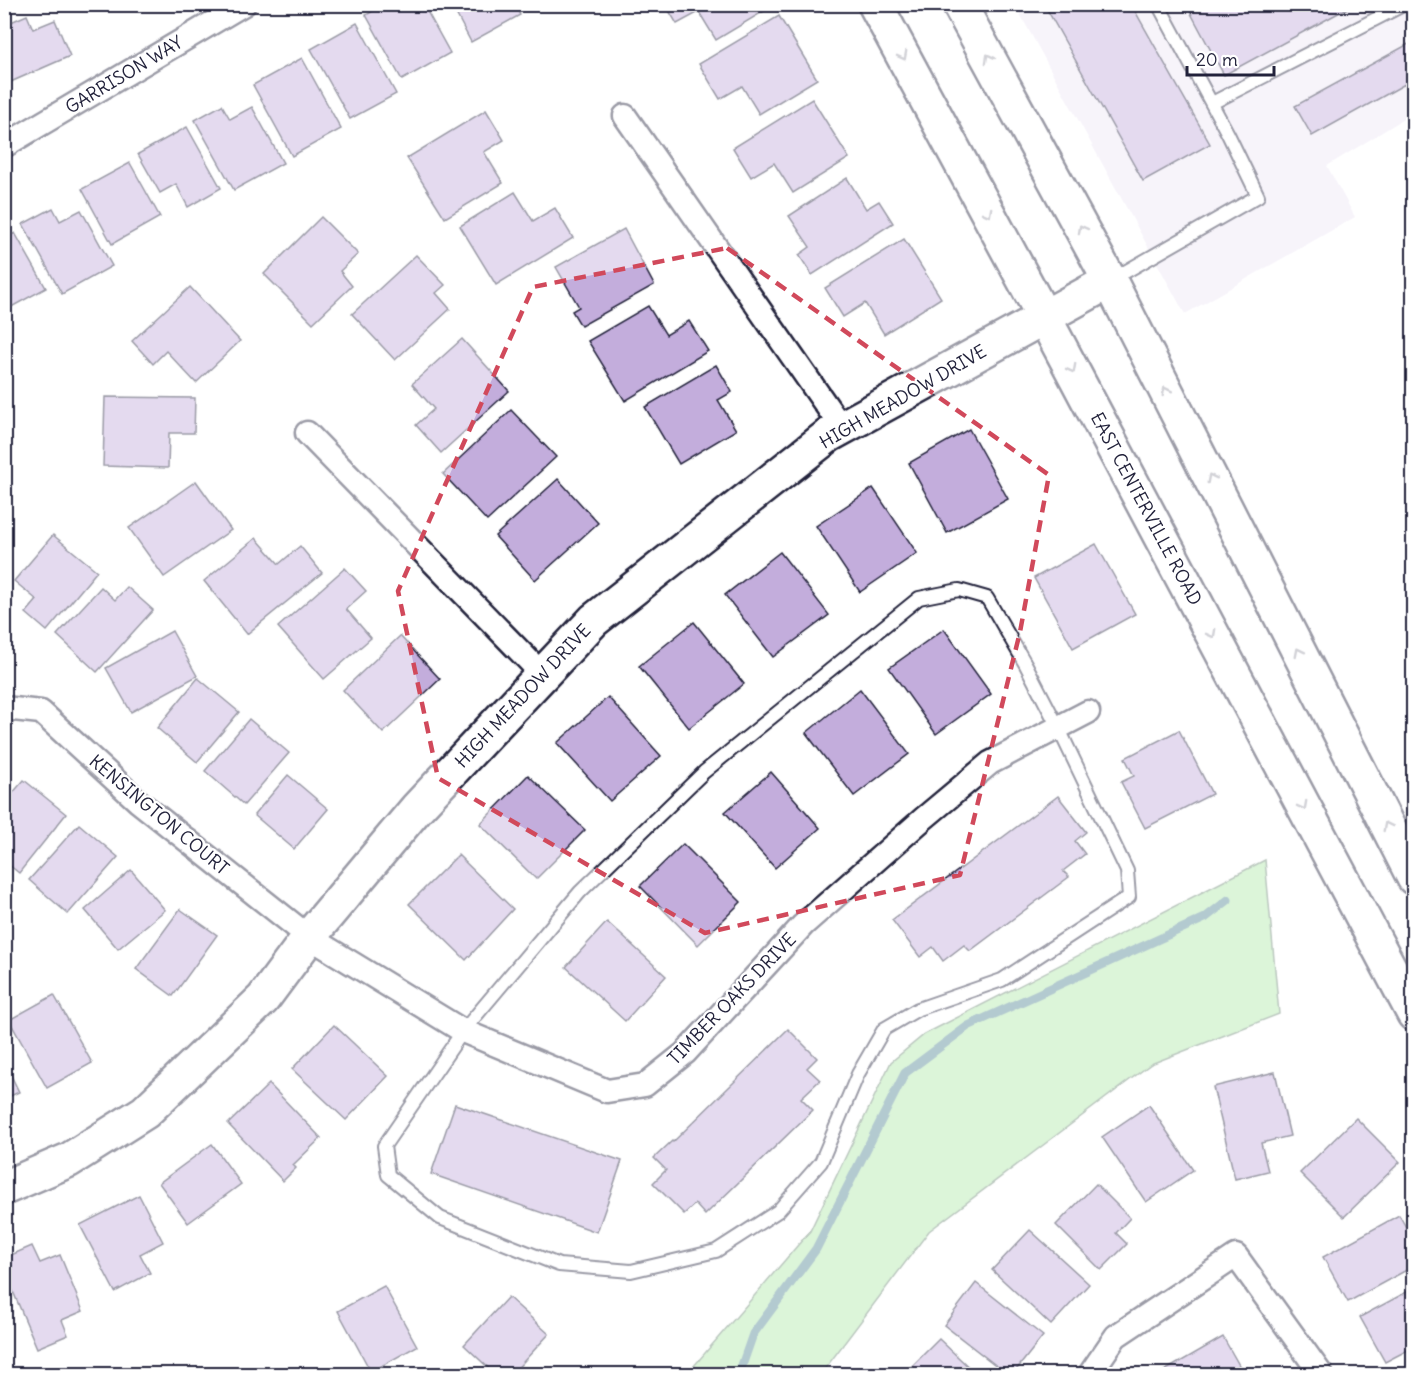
<svg xmlns="http://www.w3.org/2000/svg" width="1418" height="1379" viewBox="0 0 1418 1379" font-family="Delius,sans-serif">
  <style>
    .built { fill: #ede6f4 }
    .green { fill: #b1e8ab; stroke: #6a8573; stroke-width: 1.5 }
    .lines { fill: none; stroke-linecap: round; stroke-linejoin: round }
    .stream { stroke: #598a97; stroke-width: 9 }
    .building { fill: #c3addc; stroke: #22223b; stroke-width: 1.5 }
    .lane-casing { stroke: #22223b; stroke-width: 16 }
    .street-casing { stroke: #22223b; stroke-width: 27 }
    .secondary-casing { stroke: #22223b; stroke-width: 38 }
    .lane { stroke: #fff; stroke-width: 12 }
    .street { stroke: #fff; stroke-width: 22 }
    .secondary { stroke: #fff; stroke-width: 33 }
    .oneway { stroke: #9c9ca7 }
    .marked { fill: none; stroke: #d1495b; stroke-width: 4.5; stroke-dasharray: 12 8; stroke-linejoin: round }
    .labels { text-anchor: middle; stroke-width: 4.5; stroke-linejoin: round; paint-order: stroke }
    .street-label { font-size: 18px; fill: #22223b; stroke: #fff }
  </style>
  <rect width="100%" height="100%" fill="#fff"/>
  <filter id="ink" filterUnits="userSpaceOnUse"><feTurbulence type="fractalNoise" baseFrequency=".0167" numOctaves="2"/><feDisplacementMap in="SourceGraphic" scale="12" xChannelSelector="R" yChannelSelector="G"/><feConvolveMatrix kernelMatrix="1 2 1 2 8 2 1 2 1" color-interpolation-filters="sRGB"/></filter>
  <g filter="url(#ink)">
    <polygon class="built" points="1015,5 1413,5 1413,113 1327,166 1355,217 1185,314"/>
    <polygon class="green" points="1265,860 1279,1014 1151,1064 929,1231 821,1374 687,1374 810,1231 891,1062 925,1034"/>
    <g class="lines">
      <polyline class="stream" points="739,1374 753,1334 816,1249 905,1073 968,1026 1205,918 1228,900"/>
    </g>
    <g class="building">
      <polygon points="385,4 423,4 450,53 402,80 366,15"/>
      <polygon points="451,4 514,4 520,15 471,42"/>
      <polygon points="665,4 774,4 774,5 716,40 699,12 677,24"/>
      <polygon points="1044,4 1131,4 1210,144 1143,181"/>
      <polygon points="1186,4 1355,4 1224,75"/>
      <polygon points="27,15 33,29 55,20 70,56 6,84 4,25"/>
      <polygon points="779,16 817,79 759,114 742,86 720,99 699,64"/>
      <polygon points="357,23 396,94 350,119 311,49"/>
      <polygon points="1414,41 1414,79 1312,136 1295,106"/>
      <polygon points="302,58 341,129 292,156 253,85"/>
      <polygon points="812,99 849,158 793,193 774,163 751,177 733,148"/>
      <polygon points="222,105 230,119 252,107 283,163 234,190 195,120"/>
      <polygon points="486,110 504,140 484,152 503,183 445,218 407,158"/>
      <polygon points="187,127 221,188 188,207 176,184 160,193 138,154"/>
      <polygon points="130,163 160,217 112,244 82,189"/>
      <polygon points="847,178 866,209 879,201 893,223 812,275 799,255 810,247 789,216"/>
      <polygon points="515,192 533,221 555,208 573,238 496,285 460,226"/>
      <polygon points="53,208 60,221 81,210 112,266 62,294 23,224"/>
      <polygon points="321,217 358,254 340,271 352,286 313,323 264,274"/>
      <polygon points="624,229 654,285 581,326 572,311 579,307 556,267"/>
      <polygon points="15,233 46,288 4,311 4,239"/>
      <polygon points="904,239 941,298 884,334 865,303 843,317 825,288"/>
      <polygon points="416,255 445,285 436,293 450,309 395,360 352,314"/>
      <polygon points="190,287 240,341 196,383 166,351 153,364 132,341"/>
      <polygon points="648,306 666,335 689,321 708,351 625,401 588,341"/>
      <polygon points="462,339 509,391 441,453 416,425 434,409 412,384"/>
      <polygon points="716,365 732,392 718,400 736,430 679,464 645,407"/>
      <polygon points="105,397 195,398 194,433 169,433 168,468 103,466"/>
      <polygon points="511,410 556,457 487,521 443,474"/>
      <polygon points="969,429 1008,499 947,533 909,463"/>
      <polygon points="558,479 598,523 535,580 495,536"/>
      <polygon points="196,481 231,530 164,577 129,528"/>
      <polygon points="873,488 917,553 860,592 816,526"/>
      <polygon points="53,535 97,571 47,631 26,613 37,600 14,581"/>
      <polygon points="256,538 279,564 300,546 322,573 247,634 204,581"/>
      <polygon points="1096,544 1135,614 1073,648 1034,578"/>
      <polygon points="780,552 829,615 773,657 725,595"/>
      <polygon points="345,568 366,591 346,609 371,638 324,679 278,627"/>
      <polygon points="101,587 115,600 127,587 153,610 97,672 57,635"/>
      <polygon points="694,622 744,684 689,728 639,666"/>
      <polygon points="944,629 991,694 936,734 889,668"/>
      <polygon points="172,631 197,676 131,712 106,668"/>
      <polygon points="400,636 440,679 383,733 343,690"/>
      <polygon points="198,678 239,712 197,762 157,728"/>
      <polygon points="860,689 909,754 854,796 806,733"/>
      <polygon points="608,697 661,756 610,801 557,743"/>
      <polygon points="249,719 289,753 244,805 205,771"/>
      <polygon points="1179,730 1212,794 1145,828 1121,782 1134,776 1125,758"/>
      <polygon points="771,772 820,828 775,868 725,812"/>
      <polygon points="288,775 328,809 294,849 254,815"/>
      <polygon points="528,775 585,830 536,879 480,824"/>
      <polygon points="24,780 66,814 19,873 4,861 4,803"/>
      <polygon points="1058,796 1086,832 1075,841 1085,854 1063,871 1069,877 970,951 964,945 943,961 933,947 920,957 892,920"/>
      <polygon points="79,824 118,857 68,914 29,880"/>
      <polygon points="683,844 741,902 698,945 640,886"/>
      <polygon points="458,855 513,909 466,960 409,904"/>
      <polygon points="131,870 165,910 118,949 85,910"/>
      <polygon points="180,909 217,935 173,996 136,969"/>
      <polygon points="607,922 666,976 625,1021 566,967"/>
      <polygon points="54,995 92,1063 47,1088 9,1020"/>
      <polygon points="334,1025 388,1076 346,1120 292,1069"/>
      <polygon points="788,1029 817,1058 807,1068 820,1080 801,1098 813,1110 705,1215 695,1204 684,1214 653,1183 666,1170 654,1158 672,1141 673,1142"/>
      <polygon points="4,1061 19,1092 4,1099"/>
      <polygon points="1275,1072 1290,1136 1261,1143 1268,1171 1235,1179 1213,1087"/>
      <polygon points="269,1084 321,1138 293,1165 296,1168 283,1181 228,1124"/>
      <polygon points="455,1104 622,1161 597,1232 431,1174"/>
      <polygon points="1149,1105 1193,1170 1146,1202 1102,1137"/>
      <polygon points="1356,1118 1400,1162 1344,1217 1300,1173"/>
      <polygon points="212,1144 241,1184 188,1223 159,1183"/>
      <polygon points="1096,1184 1130,1218 1116,1233 1127,1244 1101,1270 1056,1225"/>
      <polygon points="139,1195 163,1242 140,1254 150,1273 115,1292 80,1225"/>
      <polygon points="1399,1215 1414,1241 1414,1266 1348,1302 1323,1257"/>
      <polygon points="1030,1230 1089,1284 1051,1325 992,1270"/>
      <polygon points="32,1246 40,1263 60,1255 83,1311 62,1320 68,1335 37,1348 4,1270 4,1258"/>
      <polygon points="976,1283 1043,1336 1013,1374 1007,1374 944,1325"/>
      <polygon points="384,1286 417,1346 371,1372 338,1311"/>
      <polygon points="1414,1288 1414,1347 1385,1362 1360,1317"/>
      <polygon points="508,1297 549,1334 512,1374 495,1374 464,1345"/>
      <polygon points="1223,1337 1244,1374 1159,1374"/>
      <polygon points="939,1339 976,1374 904,1374"/>
      <polygon points="1414,1366 1414,1374 1397,1374"/>
    </g>
    <g class="lines">
      <defs>
        <g id="lane">
          <polyline points="1212,103 1405,4"/>
          <polyline points="1111,280 1258,196 1228,134 1158,4"/>
          <polygon points="959,590 987,598 1026,665 1058,727 1127,871 1129,897 1002,980 918,1009 884,1029 858,1074 821,1162 778,1211 716,1251 631,1271 559,1265 440,1218 388,1175 384,1146 463,1031 580,892 704,772 919,598"/>
        </g>
        <g id="street">
          <polyline points="625,116 842,428"/>
          <polyline points="4,146 244,4"/>
          <polyline points="307,433 543,675"/>
          <polyline points="4,708 41,712 139,802 309,937 463,1031 607,1091 645,1085 685,1053 803,925 923,819 990,763 1088,712"/>
          <polyline points="1090,1374 1116,1336 1236,1256 1321,1374"/>
        </g>
        <g id="secondary">
          <polyline points="875,4 1044,317 1414,1014"/>
          <polyline points="959,4 1110,281 1414,878"/>
          <polyline points="4,1188 69,1160 145,1112 263,999 309,937 417,808 594,620 829,435 1110,281"/>
        </g>
      </defs>
      <use href="#lane" class="lane-casing"/>
      <use href="#street" class="street-casing"/>
      <use href="#secondary" class="secondary-casing"/>
      <use href="#lane" class="lane"/>
      <use href="#street" class="street"/>
      <use href="#secondary" class="secondary"/>
    </g>
    <defs><path id="oneway-chevron" d="M-2-3.5L2.5 0L-2 3.5" fill="none" stroke-width="1.6" stroke-linecap="round" stroke-linejoin="round" transform="scale(1.5)"/></defs>
    <g class="oneway">
      <use href="#oneway-chevron" transform="translate(903 56) rotate(62)"/>
      <use href="#oneway-chevron" transform="translate(989 58) rotate(-119)"/>
      <use href="#oneway-chevron" transform="translate(988 213) rotate(62)"/>
      <use href="#oneway-chevron" transform="translate(1082 229) rotate(-119)"/>
      <use href="#oneway-chevron" transform="translate(1072 369) rotate(62)"/>
      <use href="#oneway-chevron" transform="translate(1166 391) rotate(-117)"/>
      <use href="#oneway-chevron" transform="translate(1211 478) rotate(-117)"/>
      <use href="#oneway-chevron" transform="translate(1212 634) rotate(62)"/>
      <use href="#oneway-chevron" transform="translate(1299 652) rotate(-117)"/>
      <use href="#oneway-chevron" transform="translate(1303 806) rotate(62)"/>
      <use href="#oneway-chevron" transform="translate(1387 826) rotate(-117)"/>
    </g>
  </g>
  <path d="M0 0H1418V1379H0ZM727 248 1049 475 1020 632 960 875 705 933 438 778 398 591 533 287Z" fill="#fff" fill-opacity=".55" fill-rule="evenodd"/>
  <path class="marked" d="M727 248 1049 475 1020 632 960 875 705 933 438 778 398 591 533 287Z"/>
  <g class="labels">
    <g class="street-label">
      <text transform="translate(124 75) rotate(-31)" y="6">GARRISON WAY</text>
      <text transform="translate(903 397) rotate(-30)" y="6">HIGH MEADOW DRIVE</text>
      <text transform="translate(1146 509) rotate(62)" y="6">EAST CENTERVILLE ROAD</text>
      <text transform="translate(523 696) rotate(-47)" y="6">HIGH MEADOW DRIVE</text>
      <text transform="translate(159 815) rotate(40)" y="6">KENSINGTON COURT</text>
      <text transform="translate(732 999) rotate(-46)" y="6">TIMBER OAKS DRIVE</text>
    </g>
  </g>
  <rect width="1418" height="1379" fill="none" stroke="#fff" stroke-width="24"/>
  <rect x="12" y="12" width="1394" height="1355" fill="none" stroke="#22223b" stroke-width="2" filter="url(#ink)"/>
  <path d="M1187 66v9h87v-9" fill="none" stroke="#22223b" stroke-width="3"/>
  <text x="1196" y="66" font-size="18" fill="#22223b" stroke="#ffffff" stroke-width="4.5" paint-order="stroke">20 m</text>
</svg>
